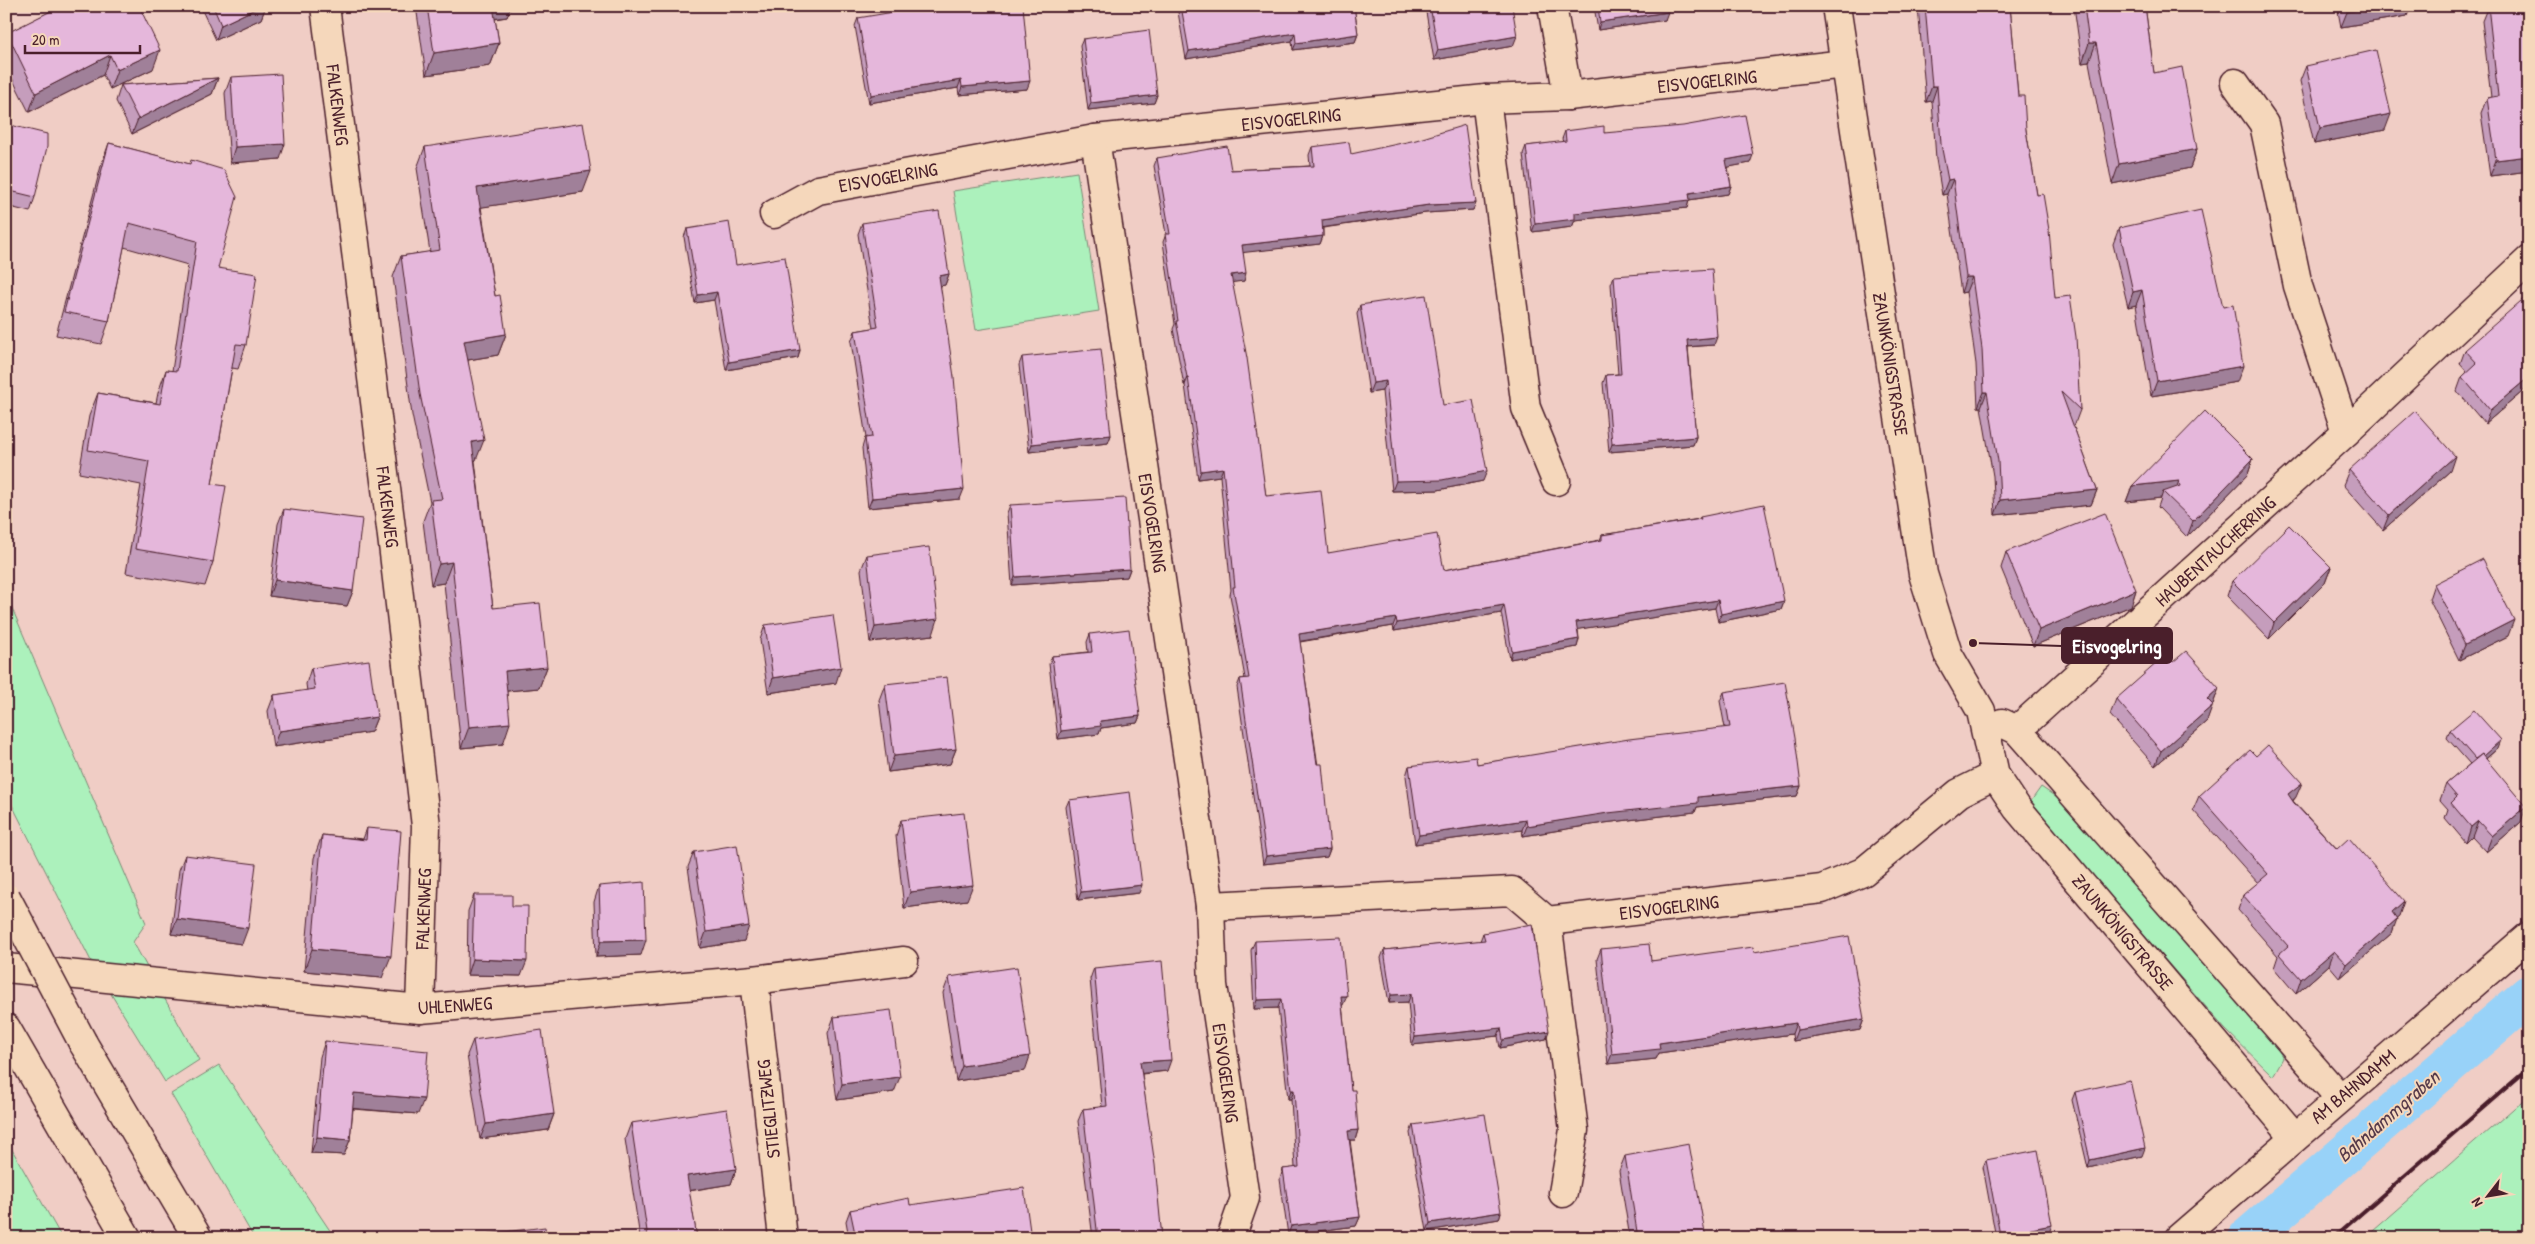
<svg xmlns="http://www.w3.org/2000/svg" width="2535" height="1244" viewBox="0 0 2535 1244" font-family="'Patrick Hand',sans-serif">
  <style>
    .green { fill: #acf1bc; stroke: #7b8874 }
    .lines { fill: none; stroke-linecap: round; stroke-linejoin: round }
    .canal { stroke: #98d2f8; stroke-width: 40 }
    .street-casing { stroke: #4a1f2b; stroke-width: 31 }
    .highway-casing { stroke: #4a1f2b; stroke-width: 31 }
    .street { stroke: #f5d7bb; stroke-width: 28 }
    .highway { stroke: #f5d7bb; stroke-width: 28 }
    .rail { stroke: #4a1f2b; stroke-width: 4 }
    .highway-bridge-casing { stroke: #4a1f2b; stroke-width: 31; stroke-linecap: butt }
    .highway-bridge { stroke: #f5d7bb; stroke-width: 28 }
    .wall { fill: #c59dbc; stroke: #4a1f2b }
    .shaded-wall { fill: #a08099; stroke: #4a1f2b }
    .building { fill: #e5b7db; stroke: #4a1f2b }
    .labels { text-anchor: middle; stroke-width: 4; stroke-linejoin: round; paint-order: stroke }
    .street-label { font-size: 19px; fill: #4a1f2b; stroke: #f5d7bb }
    .water-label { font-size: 20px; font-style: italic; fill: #563a4a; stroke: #f5d7bb }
    .leader { fill: none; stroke: #4a1f2b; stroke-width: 2 }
    .callout-dot { fill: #4a1f2b; stroke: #f5d7bb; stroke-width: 2 }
    .callout { fill: #4a1f2b; stroke: #4a1f2b; stroke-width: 2 }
    .callout-label { font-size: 20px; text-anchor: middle; font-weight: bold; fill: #fff }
  </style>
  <rect width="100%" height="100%" fill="#f0cdc5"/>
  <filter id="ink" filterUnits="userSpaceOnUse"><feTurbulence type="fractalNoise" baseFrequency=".02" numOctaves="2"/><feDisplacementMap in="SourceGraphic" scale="10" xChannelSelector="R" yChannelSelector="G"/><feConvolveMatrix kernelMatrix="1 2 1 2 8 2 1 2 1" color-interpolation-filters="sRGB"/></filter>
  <g filter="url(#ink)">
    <g class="green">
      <polygon points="1077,172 1099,311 976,330 953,191"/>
      <polygon points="6,594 146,923 133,942 199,1060 165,1082 92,963 6,793"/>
      <polygon points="2041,787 2065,803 2263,1024 2283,1058 2273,1076 2225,1029 2055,832 2031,801"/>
      <polygon points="219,1065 335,1238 254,1238 171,1094"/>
      <polygon points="2529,1095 2529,1238 2365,1238"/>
      <polygon points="6,1139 62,1238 6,1238"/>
    </g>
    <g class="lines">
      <polyline class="canal" points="2248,1238 2529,995"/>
      <defs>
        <g id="street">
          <polyline points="325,6 391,528 426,826 420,1009"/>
          <polyline points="1552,6 1568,96"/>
          <polyline points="1836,6 1923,574 1948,654 1981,711 1995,775 2017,808 2294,1136"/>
          <polyline points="1845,64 1568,96 1486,99 1095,139 1210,906 1512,891 1547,921 1822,889 1863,872 1959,793 1995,775"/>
          <polyline points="2235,83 2264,124 2298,286 2346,432"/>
          <polyline points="1486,99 1526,408 1556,481"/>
          <polyline points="774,214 818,190 1095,139"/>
          <polyline points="2002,723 2017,730 2340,1098"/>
          <polyline points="2017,730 2346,432 2529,260"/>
          <polyline points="1210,906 1213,985 1245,1198 1231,1238"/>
          <polyline points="1547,921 1574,1130 1563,1193"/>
          <polyline points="6,968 420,1009 754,980 904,961"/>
          <polyline points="754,980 783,1238"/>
          <polyline points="2179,1238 2529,936"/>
        </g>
        <g id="highway">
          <polyline points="6,1028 127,1238"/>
          <polyline points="83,1043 198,1238"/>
        </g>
      </defs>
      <use href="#street" class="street-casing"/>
      <use href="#highway" class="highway-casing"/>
      <use href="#street" class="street"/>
      <use href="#highway" class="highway"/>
      <polyline class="rail" points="2333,1238 2529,1068"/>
      <defs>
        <polyline id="highway-bridge" points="6,897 83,1043"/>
      </defs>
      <use href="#highway-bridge" class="highway-bridge-casing"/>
      <use href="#highway-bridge" class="highway-bridge"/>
    </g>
    <g class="wall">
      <polygon points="61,6 153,69 110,89 103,75 29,112 6,66 6,34"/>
      <polygon points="200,6 266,6 261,19 216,40"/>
      <polygon points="416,6 511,6 507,17 495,19 499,43 490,66 426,75"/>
      <polygon points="1177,6 1354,6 1358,34 1355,42 1293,50 1292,41 1186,59"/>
      <polygon points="1425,6 1512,6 1513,46 1434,60"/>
      <polygon points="1594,6 1667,6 1665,20 1598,30"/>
      <polygon points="1918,6 2010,6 2018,96 2026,130 2037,195 2055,298 2080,410 2074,426 2073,425 2097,490 2091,505 1995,515 1993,476 1981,407 1978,407 1976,364 1966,292 1961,293 1947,194 1942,195 1936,159 1932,101 1926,102"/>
      <polygon points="2074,6 2145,6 2154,73 2197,149 2190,168 2112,184 2089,62 2082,63"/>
      <polygon points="2337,6 2411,6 2407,16 2341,27"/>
      <polygon points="2488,6 2529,6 2529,171 2490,176 2481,113 2487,98 2491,97 2482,21"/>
      <polygon points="858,18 1027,89 959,95 958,88 869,103 855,26"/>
      <polygon points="1083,39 1157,95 1154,103 1088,110 1080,46"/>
      <polygon points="2306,66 2385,130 2314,144 2300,81"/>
      <polygon points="231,77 280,159 230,163 225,93"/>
      <polygon points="218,78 212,94 132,134 116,101 121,85"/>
      <polygon points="6,124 35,197 30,212 6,206"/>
      <polygon points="1565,131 1604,133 1750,163 1728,167 1731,186 1728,194 1689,200 1687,208 1575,220 1572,227 1532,232 1523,154 1526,146 1563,142 1562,139"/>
      <polygon points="109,143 189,164 218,268 246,345 238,369 232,368 212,484 213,562 205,586 126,573 141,485 79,473 89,416 98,393 156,403 158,393 166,370 172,371 188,265 124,247 109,321 101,344 56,335 101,166"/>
      <polygon points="425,147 583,192 481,207 495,296 506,334 498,355 468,360 476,460 475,461 493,608 547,667 539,688 507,691 503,744 461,748 444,583 431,585 423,521 430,502 412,415 393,277 401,256 430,252 417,168"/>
      <polygon points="1312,147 1351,154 1476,203 1473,210 1426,213 1323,228 1323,236 1320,244 1243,252 1244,281 1232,282 1266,496 1328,553 1444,570 1600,540 1602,535 1699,519 1700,517 1784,601 1781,609 1718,622 1715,608 1578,629 1579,639 1577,647 1510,659 1501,613 1394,631 1393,626 1300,642 1330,849 1327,857 1263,864 1237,687 1240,679 1245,678 1230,595 1231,590 1220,476 1198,479 1185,385 1184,385 1173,329 1175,324 1163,242 1166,234 1154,166 1157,158 1231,170 1310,166 1309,155"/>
      <polygon points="862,223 949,274 945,285 940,286 960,499 868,508 862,448 865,438 866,438 851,342 855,331 873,328 858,234"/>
      <polygon points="2119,228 2237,382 2151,396 2136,305 2128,307 2113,244"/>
      <polygon points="687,229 736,265 800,350 798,358 726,370 714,300 695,303 684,237"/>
      <polygon points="1614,276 1714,345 1688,347 1696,437 1693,445 1609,452 1603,383 1606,375 1618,374 1611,284"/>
      <polygon points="1360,305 1443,405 1483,481 1438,490 1392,491 1382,391 1369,393 1357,314"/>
      <polygon points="2465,350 2529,386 2485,424 2457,391 2462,377 2467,372 2460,364"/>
      <polygon points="1022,357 1111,435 1108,443 1029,452 1019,365"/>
      <polygon points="2253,459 2248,474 2187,537 2158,507 2161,498 2126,502 2132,486"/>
      <polygon points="2349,470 2450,471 2383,530 2343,485"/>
      <polygon points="1010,505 1130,569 1127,577 1012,585 1007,513"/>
      <polygon points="284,509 353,591 347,606 269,596 278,524"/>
      <polygon points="2006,552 2136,590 2131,606 2033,646 2001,568"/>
      <polygon points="867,555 933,635 870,642 861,570"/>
      <polygon points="2331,567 2325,583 2269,639 2227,596 2232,581"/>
      <polygon points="2434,584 2508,636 2459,660 2429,599"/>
      <polygon points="765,625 836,683 768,693 760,640"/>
      <polygon points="1090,634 1140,716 1137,723 1101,728 1099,734 1058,739 1049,664 1052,656 1088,652 1087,642"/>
      <polygon points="2173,662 2219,688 2213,704 2212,705 2207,721 2155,766 2110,715 2116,699"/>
      <polygon points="311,668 377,717 371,732 273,747 268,711 274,695 307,691 306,684"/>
      <polygon points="885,684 956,749 950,764 888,772 879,700"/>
      <polygon points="1724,692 1801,786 1797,796 1697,807 1695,812 1604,823 1523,836 1522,830 1415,844 1406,776 1409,766 1477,764 1725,728 1720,701"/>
      <polygon points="2450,730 2498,748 2486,759 2521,822 2486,852 2472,837 2466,843 2445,818 2448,809 2440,800 2446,784 2470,764 2447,738"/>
      <polygon points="2256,756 2296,797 2293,801 2399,916 2396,918 2392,933 2340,978 2329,965 2296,994 2274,968 2278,956 2238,910 2243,895 2258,883 2193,810 2199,796"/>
      <polygon points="1069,800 1139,893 1078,900 1066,807"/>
      <polygon points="901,820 967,900 904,908 896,836"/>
      <polygon points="367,828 382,978 304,971 314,858 322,835 363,839"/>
      <polygon points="694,852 744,941 700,948 688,867"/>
      <polygon points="185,855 242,944 171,934 179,870"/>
      <polygon points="599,886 641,955 596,957 594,902"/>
      <polygon points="474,895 512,906 521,976 467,975 468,911"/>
      <polygon points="1483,933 1546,1039 1500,1048 1498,1036 1412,1045 1408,1002 1389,1003 1381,958 1384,950 1480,941"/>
      <polygon points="1255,941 1343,1005 1342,1005 1351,1090 1358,1130 1355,1140 1350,1140 1360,1217 1356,1226 1288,1235 1280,1179 1283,1169 1295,1168 1291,1099 1288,1099 1278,1008 1254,1009 1251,950"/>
      <polygon points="1601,949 1651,961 1754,952 1864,1019 1860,1030 1793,1041 1792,1034 1659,1053 1656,1059 1608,1064 1597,959"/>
      <polygon points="1094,968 1167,1071 1142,1074 1162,1238 1093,1238 1078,1121 1083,1109 1102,1107 1090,979"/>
      <polygon points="949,977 1025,1071 956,1081 943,993"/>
      <polygon points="834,1017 894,1092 837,1100 828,1033"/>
      <polygon points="473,1040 554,1114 548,1130 480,1139 467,1055"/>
      <polygon points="325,1041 418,1114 353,1109 350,1140 344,1155 311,1153 320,1057"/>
      <polygon points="2075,1092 2142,1156 2088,1168 2072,1100"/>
      <polygon points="631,1123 736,1169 731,1184 689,1191 697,1238 640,1238 625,1139"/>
      <polygon points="1413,1125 1501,1212 1499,1219 1427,1231 1410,1133"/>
      <polygon points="1625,1156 1706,1238 1630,1238 1619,1171"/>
      <polygon points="1986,1160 2049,1233 2025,1238 1996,1238 1983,1167"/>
      <polygon points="910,1205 1031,1238 849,1238 846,1221 850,1210"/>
    </g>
    <g class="shaded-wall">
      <polygon points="261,6 266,6 261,19 216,40 221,25"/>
      <polygon points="489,6 511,6 507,17 484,20"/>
      <polygon points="2379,6 2411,6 2407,16 2341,27 2347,12"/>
      <polygon points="1668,12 1665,20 1598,30 1600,22"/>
      <polygon points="1295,33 1292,41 1186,59 1189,51"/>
      <polygon points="1358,34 1355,42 1293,50 1296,43"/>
      <polygon points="1517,36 1513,46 1434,60 1438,50"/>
      <polygon points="499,43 490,66 426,75 434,53"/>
      <polygon points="2089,43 2096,43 2089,62 2082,63"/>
      <polygon points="160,50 153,69 110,89 117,70"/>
      <polygon points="110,55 103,75 29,112 36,93"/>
      <polygon points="218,78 212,94 132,134 138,119"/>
      <polygon points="961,80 958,88 869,103 871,95"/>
      <polygon points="1030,81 1027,89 959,95 962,87"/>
      <polygon points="1932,86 1937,86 1932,101 1926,102"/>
      <polygon points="1157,95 1154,103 1088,110 1091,103"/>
      <polygon points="2391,114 2385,130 2314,144 2320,128"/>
      <polygon points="285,144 280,159 230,163 235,147"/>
      <polygon points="2197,149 2190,168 2112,184 2119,164"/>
      <polygon points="1753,155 1750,163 1724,168 1726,160"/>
      <polygon points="2529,156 2529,171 2490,176 2496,160"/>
      <polygon points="591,171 583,192 470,209 477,188"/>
      <polygon points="1953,179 1947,194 1942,195 1948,180"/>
      <polygon points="1731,186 1728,194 1689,200 1687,208 1575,220 1572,227 1532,232 1535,224 1575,213"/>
      <polygon points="1476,203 1473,210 1426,213 1320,228 1322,220 1429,205"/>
      <polygon points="1323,236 1320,244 1239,253 1242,245"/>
      <polygon points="1246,273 1244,281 1228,283 1231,275"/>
      <polygon points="949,274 945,285 935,287 939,276"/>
      <polygon points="1966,277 1972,277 1966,292 1961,293"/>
      <polygon points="2142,290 2136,305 2128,307 2133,292"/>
      <polygon points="717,292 714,300 695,303 698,295"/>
      <polygon points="506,334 498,355 456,362 464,341"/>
      <polygon points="1717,337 1714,345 1684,347 1687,340"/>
      <polygon points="800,350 798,358 726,370 729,362"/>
      <polygon points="2243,366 2237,382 2151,396 2157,381"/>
      <polygon points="1187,377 1188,377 1185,385 1184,385"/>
      <polygon points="2529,377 2529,386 2485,424 2490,410"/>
      <polygon points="1386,381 1382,391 1369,393 1373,383"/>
      <polygon points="1984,392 1987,392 1981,407 1978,407"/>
      <polygon points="1111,435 1108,443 1029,452 1032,444"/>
      <polygon points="1696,437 1693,445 1609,452 1612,444"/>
      <polygon points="484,440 476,460 465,463 472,442"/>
      <polygon points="2455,456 2450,471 2383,530 2389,515"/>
      <polygon points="2253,459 2248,474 2187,537 2193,521"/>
      <polygon points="1223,468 1220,476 1198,479 1201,471"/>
      <polygon points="1487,471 1483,481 1438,490 1392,491 1396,481"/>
      <polygon points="2179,481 2173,497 2163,492 2161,498 2126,502 2132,486"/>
      <polygon points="964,489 960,499 868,508 872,498"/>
      <polygon points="2097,490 2091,505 1995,515 2000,500"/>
      <polygon points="452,562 444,583 431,585 439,564"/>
      <polygon points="2331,567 2325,583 2269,639 2274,623"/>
      <polygon points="1130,569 1127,577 1012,585 1015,577"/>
      <polygon points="275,580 353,591 347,606 269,596"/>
      <polygon points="2136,590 2131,606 2033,646 2039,630"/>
      <polygon points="1718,600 1715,608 1574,630 1576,622"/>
      <polygon points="1784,601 1781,609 1718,622 1721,614"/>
      <polygon points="1504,605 1501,613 1394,631 1397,623"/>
      <polygon points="1396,618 1393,626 1296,642 1299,634"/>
      <polygon points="938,619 933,635 870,642 875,627"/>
      <polygon points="2514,620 2508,636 2459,660 2465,645"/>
      <polygon points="1579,639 1577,647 1510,659 1512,651"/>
      <polygon points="547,667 539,688 497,692 505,671"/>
      <polygon points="841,667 836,683 768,693 773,678"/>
      <polygon points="2219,688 2213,704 2202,714 2207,699"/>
      <polygon points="2213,705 2207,721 2155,766 2161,751"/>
      <polygon points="1140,716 1137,723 1101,728 1099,734 1058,739 1061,731 1100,721"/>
      <polygon points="377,717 371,732 273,747 279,731"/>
      <polygon points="510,723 503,744 461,748 469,727"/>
      <polygon points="2501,740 2498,748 2474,769 2477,761"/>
      <polygon points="956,749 950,764 888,772 894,756"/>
      <polygon points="2302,783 2296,797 2283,809 2288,794"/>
      <polygon points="1801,786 1797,796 1697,807 1695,812 1604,823 1523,836 1527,826 1698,797"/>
      <polygon points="2526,807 2521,822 2486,852 2492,836"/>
      <polygon points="1526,820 1522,830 1415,844 1419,835"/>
      <polygon points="2478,821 2472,837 2466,843 2471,827"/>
      <polygon points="1330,849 1327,857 1263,864 1266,856"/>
      <polygon points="973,885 967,900 904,908 910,892"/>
      <polygon points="1142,885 1139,893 1078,900 1081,892"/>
      <polygon points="2404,901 2399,916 2386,926 2392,912"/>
      <polygon points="177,919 248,928 242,944 171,934"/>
      <polygon points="2397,919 2392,933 2340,978 2346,964"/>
      <polygon points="749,926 744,941 700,948 706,932"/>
      <polygon points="646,940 641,955 596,957 601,941"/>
      <polygon points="312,949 391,956 382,978 304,971"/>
      <polygon points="2334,951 2329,965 2296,994 2301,979"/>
      <polygon points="472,959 527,961 521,976 467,975"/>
      <polygon points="1411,994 1408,1002 1389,1003 1391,995"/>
      <polygon points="1341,996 1347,996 1343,1005 1338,1005"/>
      <polygon points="1281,999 1278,1008 1254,1009 1257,1000"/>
      <polygon points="1864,1019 1860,1030 1793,1041 1797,1030"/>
      <polygon points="1796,1023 1792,1034 1659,1053 1656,1059 1608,1064 1612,1054 1659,1043"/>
      <polygon points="1501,1028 1498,1036 1412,1045 1415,1037"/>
      <polygon points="1549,1031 1546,1039 1500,1048 1503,1040"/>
      <polygon points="1030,1056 1025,1071 956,1081 962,1066"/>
      <polygon points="1171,1060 1167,1071 1136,1074 1140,1062"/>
      <polygon points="900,1077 894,1092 837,1100 842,1084"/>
      <polygon points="1291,1090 1294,1090 1291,1099 1288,1099"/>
      <polygon points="354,1093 424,1099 418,1114 348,1108"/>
      <polygon points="554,1114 548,1130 480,1139 486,1124"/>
      <polygon points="1358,1130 1355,1140 1345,1140 1348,1131"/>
      <polygon points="317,1137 350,1140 344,1155 311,1153"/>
      <polygon points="2145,1148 2142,1156 2088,1168 2090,1160"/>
      <polygon points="736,1169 731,1184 681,1192 687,1176"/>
      <polygon points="1501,1212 1499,1219 1427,1231 1430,1223"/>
      <polygon points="1360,1217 1356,1226 1288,1235 1291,1226"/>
      <polygon points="2052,1225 2049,1233 2025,1238 1999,1238 2000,1235"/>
    </g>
    <g class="building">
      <polygon points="61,6 139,6 160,50 117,70 110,55 36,93 7,33"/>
      <polygon points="213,6 261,6 221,25"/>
      <polygon points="427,6 493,6 499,43 434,53"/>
      <polygon points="929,6 1023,6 1030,81 962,87 961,80 871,95 858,18"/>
      <polygon points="1181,6 1354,6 1358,34 1296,43 1295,33 1189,51"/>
      <polygon points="1430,6 1512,6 1517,36 1438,50"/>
      <polygon points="1598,6 1667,6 1668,12 1600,22"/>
      <polygon points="1925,6 2010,6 2018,96 2024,96 2026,130 2037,195 2043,194 2049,230 2055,298 2070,296 2076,337 2080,410 2061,392 2097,490 2000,500 1998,461 1987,392 1984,392 1982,349 1972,277 1966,277 1953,179 1948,180 1941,144 1937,86 1932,86"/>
      <polygon points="2084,6 2145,6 2154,73 2182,67 2197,149 2119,164 2096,43 2089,43"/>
      <polygon points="2346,6 2379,6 2347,12"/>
      <polygon points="2488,6 2529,6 2529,156 2496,160 2487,98 2498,96"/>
      <polygon points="1149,30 1157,95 1091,103 1083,39"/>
      <polygon points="2376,50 2391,114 2320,128 2306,66"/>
      <polygon points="281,74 285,144 235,147 231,77"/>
      <polygon points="218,78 138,119 121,85"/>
      <polygon points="1745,115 1753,155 1726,160 1731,186 1689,193 1690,200 1575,213 1575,219 1535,224 1526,146 1566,141 1565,131 1604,126 1604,133 1683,126"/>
      <polygon points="583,123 591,171 477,188 495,296 500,295 506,334 464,341 484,440 472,442 493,608 540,603 547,667 505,671 510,723 469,727 452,562 439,564 431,500 442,499 420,394 401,256 440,250 425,147"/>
      <polygon points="6,124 47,134 47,147 35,197 6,190"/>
      <polygon points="1465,125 1476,203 1429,205 1322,220 1323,236 1242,245 1246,273 1231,275 1247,358 1266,496 1321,490 1328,553 1437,534 1444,570 1602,540 1602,535 1701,519 1700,517 1764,504 1784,601 1721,614 1718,600 1576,622 1579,639 1512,651 1504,605 1397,623 1396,618 1299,634 1317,764 1322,764 1330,849 1266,856 1240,679 1249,678 1233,587 1235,587 1223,468 1201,471 1188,377 1187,377 1176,321 1178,321 1165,234 1170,234 1157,158 1227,146 1231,170 1314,166 1312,147 1349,142 1351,154 1416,140"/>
      <polygon points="109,143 190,164 191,160 224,170 237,197 218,268 257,274 246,345 236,344 212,484 226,486 213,562 135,549 149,461 88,450 98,393 160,404 166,370 177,371 197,241 129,223 109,321 64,312"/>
      <polygon points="2201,210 2223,307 2233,305 2243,366 2157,381 2142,290 2133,292 2119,228"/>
      <polygon points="939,211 949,274 939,276 954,377 964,489 872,498 865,438 872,437 855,331 878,327 862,223"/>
      <polygon points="729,222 736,265 785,257 800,350 729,362 717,292 698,295 687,229"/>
      <polygon points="1712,269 1717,337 1687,340 1696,437 1612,444 1606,375 1621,374 1614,276"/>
      <polygon points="2529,294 2529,377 2490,410 2462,377 2477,363 2465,350"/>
      <polygon points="1426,295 1443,405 1473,400 1487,471 1442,480 1396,481 1386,381 1373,383 1360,305"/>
      <polygon points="1101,349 1111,435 1032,444 1022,357"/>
      <polygon points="2205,411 2253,459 2193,521 2163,492 2180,486 2179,481 2132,486"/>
      <polygon points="2415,411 2455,456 2389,515 2349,470"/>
      <polygon points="1125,498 1130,569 1015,577 1010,505"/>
      <polygon points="284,509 362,519 353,591 275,580"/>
      <polygon points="2105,513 2136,590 2039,630 2006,552"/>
      <polygon points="2289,525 2331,567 2274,623 2232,581"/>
      <polygon points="929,547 938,619 875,627 867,555"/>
      <polygon points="2483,559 2514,620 2465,645 2434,584"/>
      <polygon points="833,615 841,667 773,678 765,625"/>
      <polygon points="1129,629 1140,716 1100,721 1101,726 1061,731 1052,656 1092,652 1090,634"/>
      <polygon points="2186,651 2219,688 2207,699 2213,705 2161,751 2116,699 2167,654 2173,662"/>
      <polygon points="369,660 377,717 279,731 274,695 315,689 311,668"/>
      <polygon points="947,677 956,749 894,756 885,684"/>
      <polygon points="1785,682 1795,738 1801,786 1698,797 1698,803 1608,813 1527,826 1526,820 1419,835 1409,766 1476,757 1477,764 1629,739 1730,727 1724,692"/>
      <polygon points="2474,710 2501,740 2483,756 2482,754 2475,759 2450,730"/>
      <polygon points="2268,745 2302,783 2288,794 2294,803 2337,849 2349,838 2404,901 2392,912 2397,919 2346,964 2334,951 2301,979 2279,954 2288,946 2243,895 2268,874 2199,796 2250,750 2256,756"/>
      <polygon points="2482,754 2526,807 2492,836 2478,821 2471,827 2451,803 2457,797 2446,784"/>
      <polygon points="1130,792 1142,885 1081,892 1069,800"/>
      <polygon points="964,813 973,885 910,892 901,820"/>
      <polygon points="367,828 401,831 391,956 312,949 322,835 366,840"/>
      <polygon points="737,845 749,926 706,932 694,852"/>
      <polygon points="185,855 256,864 248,928 177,919"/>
      <polygon points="644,882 646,940 601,941 599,886"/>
      <polygon points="474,895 512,895 512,906 528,906 527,961 472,959"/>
      <polygon points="1532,924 1549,1031 1503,1040 1501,1028 1415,1037 1411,994 1391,995 1384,950 1485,940 1483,933"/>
      <polygon points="1849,936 1864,1019 1797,1030 1796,1023 1659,1043 1660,1049 1612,1054 1601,949 1649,944 1651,961 1753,947 1754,952"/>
      <polygon points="1341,937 1347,996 1341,996 1351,1090 1355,1090 1358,1130 1348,1131 1360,1217 1291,1226 1283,1169 1299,1167 1294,1090 1291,1090 1281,999 1257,1000 1255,941"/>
      <polygon points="1162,961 1171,1060 1140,1062 1155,1165 1162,1238 1098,1238 1083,1109 1107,1106 1094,968"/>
      <polygon points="1017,967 1030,1056 962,1066 949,977"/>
      <polygon points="891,1010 900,1077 842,1084 834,1017"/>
      <polygon points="542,1030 554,1114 486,1124 473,1040"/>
      <polygon points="325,1041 428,1051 424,1099 354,1093 350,1140 317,1137"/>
      <polygon points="2130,1080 2145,1148 2090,1160 2075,1092"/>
      <polygon points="727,1109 736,1169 687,1176 697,1238 648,1238 631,1123"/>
      <polygon points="1485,1114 1501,1212 1430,1223 1413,1125"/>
      <polygon points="1689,1144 1706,1238 1638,1238 1625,1156"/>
      <polygon points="2038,1150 2052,1225 2000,1235 1986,1160"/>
      <polygon points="1024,1188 1031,1238 856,1238 850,1210 909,1198 910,1205"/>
      <polygon points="545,1227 546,1238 489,1238 488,1234"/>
    </g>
  </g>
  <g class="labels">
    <g class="street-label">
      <text transform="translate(1707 81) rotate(-6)" y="7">EISVOGELRING</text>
      <text transform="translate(338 105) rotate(83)" y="7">FALKENWEG</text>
      <text transform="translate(1291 119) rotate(-6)" y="7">EISVOGELRING</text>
      <text transform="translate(888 177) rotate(-10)" y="7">EISVOGELRING</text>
      <text transform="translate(1891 364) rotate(81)" y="7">ZAUNKÖNIGSTRASSE</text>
      <text transform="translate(388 507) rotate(83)" y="7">FALKENWEG</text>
      <text transform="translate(1153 523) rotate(81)" y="7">EISVOGELRING</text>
      <text transform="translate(2215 551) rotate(-42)" y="7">HAUBENTAUCHERRING</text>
      <text transform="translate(1669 907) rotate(-7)" y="7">EISVOGELRING</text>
      <text transform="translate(423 909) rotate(-88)" y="7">FALKENWEG</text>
      <text transform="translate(2123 932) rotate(50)" y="7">ZAUNKÖNIGSTRASSE</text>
      <text transform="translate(455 1005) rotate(-4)" y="7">UHLENWEG</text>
      <text transform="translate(1226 1073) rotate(82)" y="7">EISVOGELRING</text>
      <text transform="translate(2353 1086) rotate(-40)" y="7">AM BAHNDAMM</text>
      <text transform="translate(768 1109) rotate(-96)" y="7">STIEGLITZWEG</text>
    </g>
    <g class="water-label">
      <text transform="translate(2388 1116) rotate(-41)" y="7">Bahndammgraben</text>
    </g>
  </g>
  <path class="leader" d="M1973 643L2062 646"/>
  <circle class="callout-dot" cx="1973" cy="643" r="5"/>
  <rect class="callout" x="2062" y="628" width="110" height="35" rx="5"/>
  <g class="callout-label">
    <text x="2117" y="653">Eisvogelring</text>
  </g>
  <rect width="2535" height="1244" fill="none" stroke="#f5d7bb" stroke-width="25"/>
  <rect x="12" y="12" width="2510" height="1219" fill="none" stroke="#4a1f2b" stroke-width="2" filter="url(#ink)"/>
  <g transform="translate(2488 1196) rotate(239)" stroke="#f5d7bb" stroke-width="4" paint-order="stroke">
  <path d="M0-4L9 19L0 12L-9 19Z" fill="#4a1f2b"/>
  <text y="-8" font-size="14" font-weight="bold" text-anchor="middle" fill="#4a1f2b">N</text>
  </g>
  <path d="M25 45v8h115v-8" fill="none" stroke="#4a1f2b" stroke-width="2.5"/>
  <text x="32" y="45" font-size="15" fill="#4a1f2b" stroke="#f5d7bb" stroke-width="4" paint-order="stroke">20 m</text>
</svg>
